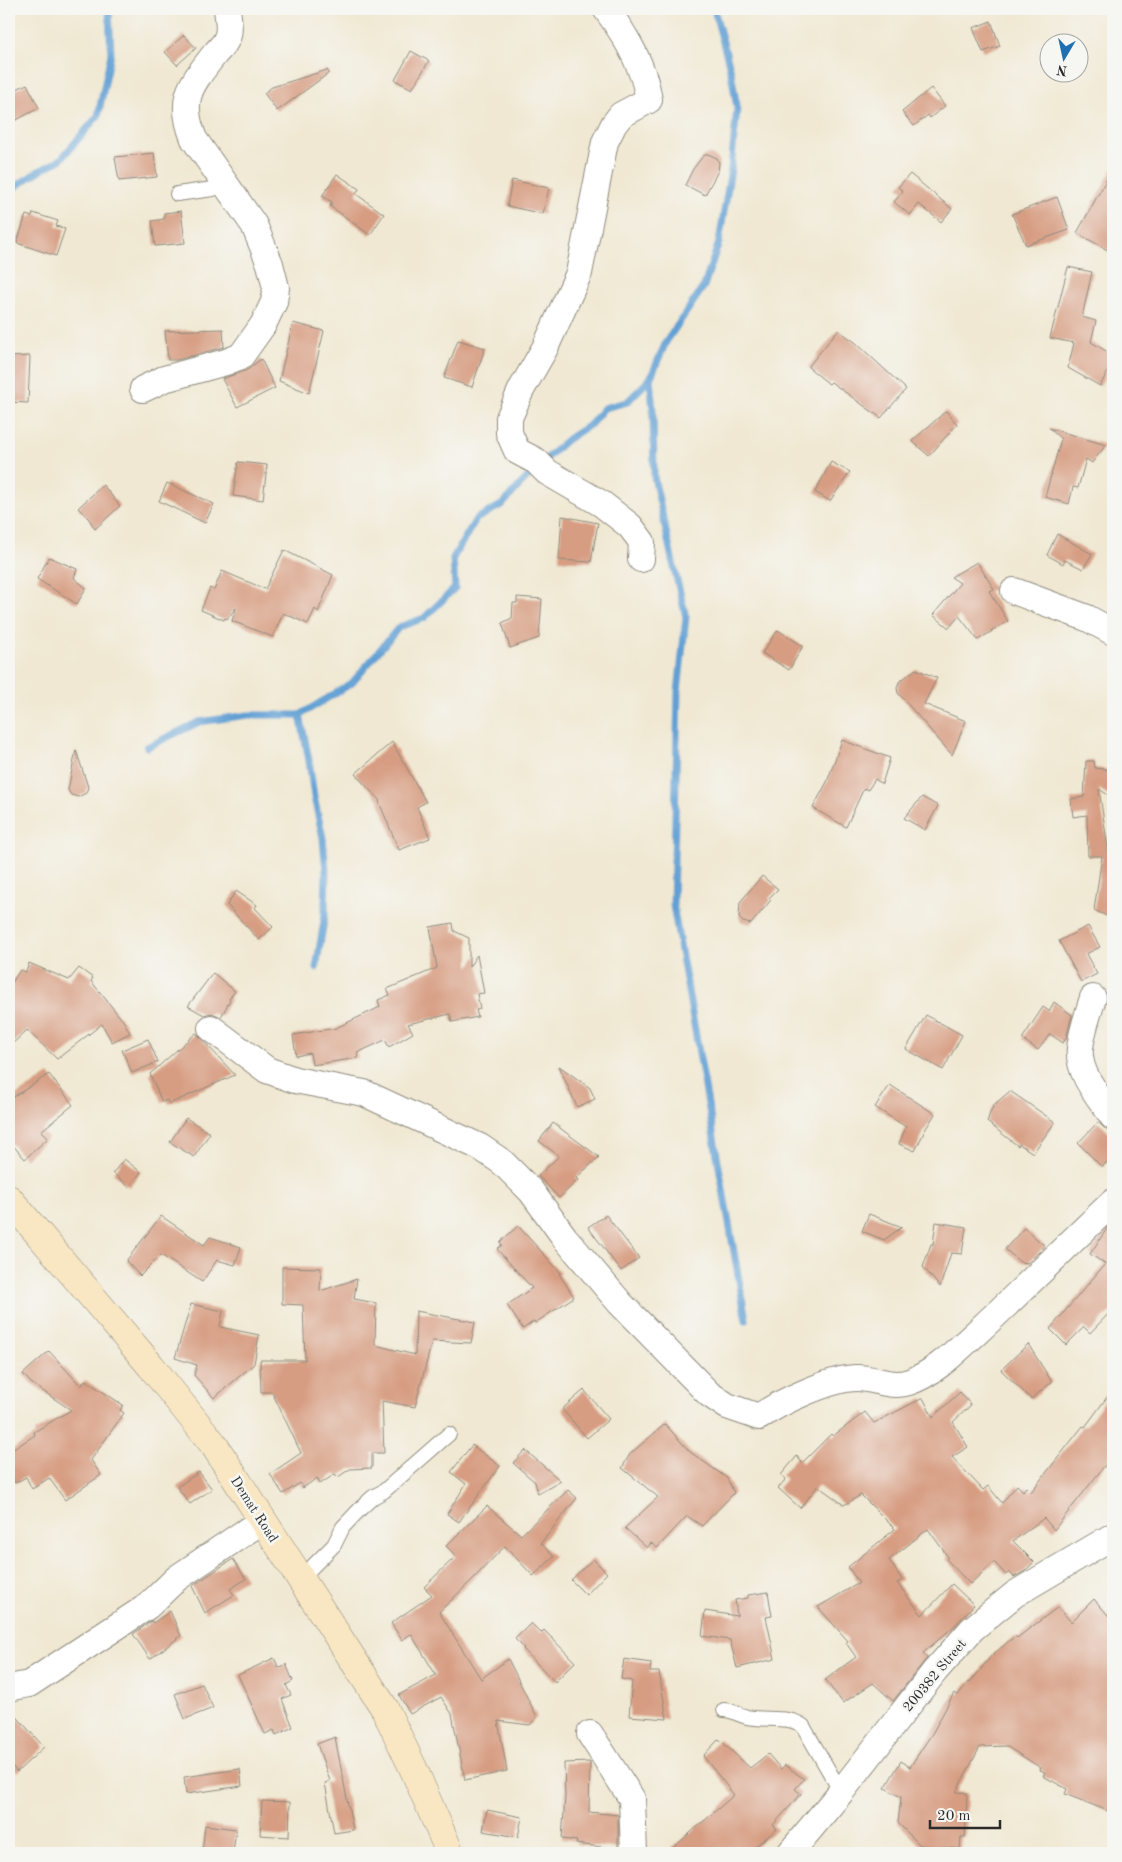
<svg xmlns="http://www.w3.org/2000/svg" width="1122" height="1862" viewBox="0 0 1122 1862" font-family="'Old Standard TT',serif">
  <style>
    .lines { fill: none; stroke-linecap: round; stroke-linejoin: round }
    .stream { stroke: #62a0d4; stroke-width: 7 }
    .building { fill: #d79d82 }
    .lane-casing { stroke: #8e8a7e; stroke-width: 16 }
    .street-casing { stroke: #8e8a7e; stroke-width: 28 }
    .secondary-casing { stroke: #8e8a7e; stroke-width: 29 }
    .lane { stroke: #fff; stroke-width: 14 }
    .street { stroke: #fff; stroke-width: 26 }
    .secondary { stroke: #f9e7c3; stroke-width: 28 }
    .labels { text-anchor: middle; stroke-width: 5; stroke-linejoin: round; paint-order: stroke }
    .street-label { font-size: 14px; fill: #2b2b2b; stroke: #f6f6f2 }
  </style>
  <rect width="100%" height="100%" fill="#f6f6f2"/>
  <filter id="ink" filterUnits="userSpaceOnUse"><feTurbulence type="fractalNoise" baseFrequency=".02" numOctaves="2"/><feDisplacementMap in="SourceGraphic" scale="10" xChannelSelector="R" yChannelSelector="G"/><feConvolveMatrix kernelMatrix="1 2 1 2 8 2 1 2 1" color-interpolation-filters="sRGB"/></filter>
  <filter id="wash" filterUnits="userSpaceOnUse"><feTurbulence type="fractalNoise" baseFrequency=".0096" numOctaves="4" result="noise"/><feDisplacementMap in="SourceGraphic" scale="20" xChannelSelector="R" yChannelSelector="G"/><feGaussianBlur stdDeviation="1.12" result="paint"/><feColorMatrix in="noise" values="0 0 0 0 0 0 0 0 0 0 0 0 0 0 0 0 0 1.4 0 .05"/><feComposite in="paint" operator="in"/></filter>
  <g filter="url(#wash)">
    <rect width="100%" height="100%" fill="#f0e8d2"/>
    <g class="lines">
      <g class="stream">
        <polyline points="9,191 39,171 60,160 98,116 111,54 109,9"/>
        <polyline points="650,379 653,410 654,477 675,572 686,617 678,692 673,905 746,1320"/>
        <polyline points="300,715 309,760 314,797 323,838 326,871 325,915 316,968"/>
        <polyline points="147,747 199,722 248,715 300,715 352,683 399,627 424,618 455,588 453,558 476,519 503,504 520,485 548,457 568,439 591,424 604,408 627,402 650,379 666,342 704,286 719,242 731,169 737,108 731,72 714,9"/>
      </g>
    </g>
    <g id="blocks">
      <g class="building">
        <polygon points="991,21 1000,46 983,52 973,28"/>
        <polygon points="184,35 196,48 177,65 165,52"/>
        <polygon points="411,51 429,61 412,89 395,80"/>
        <polygon points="327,70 329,73 277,111 264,93 272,87"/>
        <polygon points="27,84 39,108 9,124 9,93"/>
        <polygon points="931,88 945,106 930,118 928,115 914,126 902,112"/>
        <polygon points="154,153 157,177 119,181 115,157"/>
        <polygon points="708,154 717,158 719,163 718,171 705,195 685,185 693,169 703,156"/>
        <polygon points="1113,168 1113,253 1077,233"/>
        <polygon points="337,174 359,189 356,194 384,214 370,235 330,206 332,202 322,196"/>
        <polygon points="910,174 952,209 941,222 919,204 910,215 894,202 903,191 898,187"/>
        <polygon points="512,180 549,188 543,214 507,206"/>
        <polygon points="1057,197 1069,230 1026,245 1012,214"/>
        <polygon points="181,211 185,243 155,246 152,221 164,219 164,213"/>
        <polygon points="33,213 58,221 56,226 65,229 56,256 17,243 26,215 32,217"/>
        <polygon points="1068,267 1092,272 1082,317 1096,321 1091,342 1113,355 1113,362 1100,386 1068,368 1074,343 1050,338"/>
        <polygon points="293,323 324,331 309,393 279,381"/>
        <polygon points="223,329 224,347 177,360 168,360 165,331"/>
        <polygon points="838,330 855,342 906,389 881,418 831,382 829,384 808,367"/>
        <polygon points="458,340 485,348 472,387 444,378"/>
        <polygon points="30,356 28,403 9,402 9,357"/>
        <polygon points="261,359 275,388 237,407 222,379 247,370"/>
        <polygon points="946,411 957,424 929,456 912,441"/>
        <polygon points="1049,428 1106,445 1092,463 1086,459 1078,488 1073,487 1069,504 1045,497 1061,439"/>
        <polygon points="238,462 267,465 263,500 233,496"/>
        <polygon points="831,462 850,472 830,501 815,492"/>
        <polygon points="167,483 214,504 205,523 159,501"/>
        <polygon points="103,485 120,506 95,529 89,519 78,508"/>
        <polygon points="562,516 598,523 591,562 559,560"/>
        <polygon points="1057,534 1092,554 1083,569 1065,560 1063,564 1047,555"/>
        <polygon points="284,550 333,575 318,612 315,609 308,624 283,613 273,637 232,621 236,608 227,619 225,618 224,620 201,610 210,588 214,590 222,571 265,589"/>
        <polygon points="49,557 77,569 74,578 86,588 77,604 37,579"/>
        <polygon points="977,562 994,589 989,591 1008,621 978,640 959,616 949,628 933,615 960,583 951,577"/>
        <polygon points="517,597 542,599 539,638 510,648 502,623 512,618 513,603 517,603"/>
        <polygon points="778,630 803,646 789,670 762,653"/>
        <polygon points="916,669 937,678 924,704 966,721 952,755 898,693 897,688 899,682"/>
        <polygon points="842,740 890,758 882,784 875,779 868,790 864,788 846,827 813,808 827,782"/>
        <polygon points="392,742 426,802 417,807 430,838 399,850 379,802 380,801 355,774"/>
        <polygon points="76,750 88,787 86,793 78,797 71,795 68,790"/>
        <polygon points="1086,761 1094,761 1095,768 1113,770 1113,798 1099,789 1109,855 1113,855 1113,919 1094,910 1102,856 1088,856 1087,815 1073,817 1071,799 1084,797"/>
        <polygon points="922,797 938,806 925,830 904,818"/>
        <polygon points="762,876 778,889 769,898 771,900 751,924 743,922 739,918 740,902"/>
        <polygon points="236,891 257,905 255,908 273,927 259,940 227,905"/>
        <polygon points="453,923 454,931 469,938 469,967 477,955 484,993 477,994 480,1009 476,1010 478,1017 452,1022 450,1014 408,1024 413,1033 389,1047 385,1040 357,1053 358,1058 312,1065 310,1053 296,1056 293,1035 336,1028 380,1007 378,1000 390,995 387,989 437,968 430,927"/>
        <polygon points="1088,926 1100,947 1086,954 1097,974 1081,982 1059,941"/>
        <polygon points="29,963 69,980 79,968 93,978 91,981 124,1022 130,1033 112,1042 102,1024 57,1059 27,1030 9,1047 9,987 20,970 26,972"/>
        <polygon points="213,973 235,991 229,999 230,1000 221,1017 212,1013 204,1015 188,1006"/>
        <polygon points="1054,1002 1072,1015 1066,1038 1063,1043 1050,1034 1038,1050 1022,1039 1043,1007 1049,1011"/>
        <polygon points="926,1015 962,1035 943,1070 906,1049"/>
        <polygon points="196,1033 235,1075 169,1104 167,1100 162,1102 150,1074"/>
        <polygon points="148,1039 158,1062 132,1073 122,1050"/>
        <polygon points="559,1066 590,1088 595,1099 577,1107"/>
        <polygon points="49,1074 73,1105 41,1131 48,1138 25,1159 9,1141 9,1100"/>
        <polygon points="890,1085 935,1114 925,1130 915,1151 899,1144 906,1127 875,1107"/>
        <polygon points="1010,1091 1055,1122 1033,1153 1019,1144 1018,1146 987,1122 991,1110 996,1103"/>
        <polygon points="186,1118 210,1133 194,1157 170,1142"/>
        <polygon points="1098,1122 1113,1136 1113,1156 1102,1167 1078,1143"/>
        <polygon points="553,1123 599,1157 576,1178 578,1180 559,1198 538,1176 559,1156 539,1141"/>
        <polygon points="124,1159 141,1172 129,1187 113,1173"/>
        <polygon points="869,1214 902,1227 884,1240 862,1231"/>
        <polygon points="606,1215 639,1258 621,1271 588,1227"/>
        <polygon points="161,1216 204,1245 210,1237 241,1247 235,1265 217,1260 202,1282 161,1255 140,1276 126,1261"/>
        <polygon points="936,1222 966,1227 962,1254 951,1253 940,1287 923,1267 931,1244 933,1244"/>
        <polygon points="1113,1222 1113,1309 1090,1333 1084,1327 1066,1345 1050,1329 1105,1264 1090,1254 1108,1227"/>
        <polygon points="518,1226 561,1273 559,1274 574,1297 535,1323 534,1321 523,1329 507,1305 532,1288 497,1249 502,1245 500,1242"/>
        <polygon points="1024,1228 1045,1246 1028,1263 1020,1262 1005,1249"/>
        <polygon points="282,1267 321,1268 320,1291 357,1279 354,1299 376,1303 375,1345 415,1355 416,1311 475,1322 471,1343 432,1341 415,1407 382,1401 384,1453 372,1453 372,1468 350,1469 338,1477 335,1474 320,1484 317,1478 303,1488 300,1483 283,1494 270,1474 301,1453 272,1392 261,1392 260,1360 305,1360 303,1305 282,1304"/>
        <polygon points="191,1304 223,1311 220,1327 259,1335 254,1364 214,1398 194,1375 197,1365 175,1358"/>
        <polygon points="1028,1344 1052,1382 1031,1399 1001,1370"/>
        <polygon points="49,1351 81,1386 85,1380 123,1405 120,1410 124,1413 91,1460 101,1475 65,1500 49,1478 32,1489 26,1477 15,1483 9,1473 9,1452 35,1435 34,1432 71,1410 31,1383 23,1374"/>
        <polygon points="1113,1389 1113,1455 1054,1530 1044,1518 1013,1541 1034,1562 1025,1571 1014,1577 1009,1572 1006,1575 994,1562 970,1584 946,1559 948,1557 928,1529 889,1560 902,1580 897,1583 922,1615 952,1584 974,1605 952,1628 923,1653 927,1658 893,1701 873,1683 843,1703 825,1680 856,1657 846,1643 848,1641 818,1607 859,1583 848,1567 895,1529 861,1495 844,1505 818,1486 800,1508 778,1488 786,1479 781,1475 797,1456 802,1463 831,1434 833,1436 865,1412 874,1423 923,1398 933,1417 960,1392 971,1405 953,1422 968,1447 952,1457 983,1490 988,1486 1002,1503 1017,1485 1023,1491 1026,1487 1031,1492 1083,1426 1085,1427"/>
        <polygon points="584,1390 609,1419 587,1438 562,1409"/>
        <polygon points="665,1424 690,1452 727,1478 734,1493 702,1526 687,1516 657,1548 651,1543 647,1548 625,1528 658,1497 622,1468 630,1454"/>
        <polygon points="472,1445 500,1466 459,1522 447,1514 466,1484 451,1472"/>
        <polygon points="525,1450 561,1481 538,1494 535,1482 513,1463"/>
        <polygon points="199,1472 212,1489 190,1504 177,1487"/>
        <polygon points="568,1490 577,1498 541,1543 554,1557 533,1576 505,1546 471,1581 439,1612 481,1679 508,1659 537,1717 530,1725 498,1721 507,1771 465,1780 452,1714 441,1697 410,1714 399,1695 436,1675 411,1634 402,1640 391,1623 432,1595 424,1587 456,1556 446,1546 487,1506 521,1535"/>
        <polygon points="233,1559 246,1579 230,1589 234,1595 205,1613 192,1586"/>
        <polygon points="593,1559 607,1573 586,1595 571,1580"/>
        <polygon points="768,1592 772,1616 766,1617 775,1659 737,1668 730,1640 702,1636 705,1611 737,1616 735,1600 748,1598 748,1595"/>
        <polygon points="1094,1599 1113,1621 1113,1813 1065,1794 1067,1789 1043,1776 1045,1772 1040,1770 1041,1768 1006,1746 980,1747 956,1792 967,1793 965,1837 961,1837 960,1849 920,1845 898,1823 901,1797 885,1788 901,1761 910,1767 933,1732 954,1693 958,1695 968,1682 970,1683 991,1656 1015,1636 1017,1638 1058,1607 1071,1622"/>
        <polygon points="170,1611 181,1636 150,1659 133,1634 152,1621 153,1623"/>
        <polygon points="531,1623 541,1633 544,1630 575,1662 555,1682 523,1649 524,1648 515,1639"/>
        <polygon points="274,1658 279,1668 286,1664 293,1681 286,1685 291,1695 282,1699 293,1727 276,1735 274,1730 265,1734 238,1675"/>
        <polygon points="624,1659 651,1663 650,1672 659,1672 667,1719 629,1716 632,1681 621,1679"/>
        <polygon points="202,1684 213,1708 185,1719 175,1694"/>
        <polygon points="9,1708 44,1747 17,1772 9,1762"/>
        <polygon points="335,1737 353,1830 334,1833 325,1783 330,1781 317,1744"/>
        <polygon points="719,1739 750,1768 768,1754 781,1769 785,1765 804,1779 795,1789 801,1794 773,1825 777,1829 747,1853 667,1853 734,1795 703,1756"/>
        <polygon points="590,1762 589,1812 618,1815 618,1849 576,1844 577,1841 562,1839 565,1797 564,1763"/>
        <polygon points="240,1769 242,1786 186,1794 184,1777"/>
        <polygon points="262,1801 290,1802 289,1837 260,1835"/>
        <polygon points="487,1810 522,1817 518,1837 483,1831"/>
        <polygon points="205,1825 236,1829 233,1853 202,1853"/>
      </g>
    </g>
  </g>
  <g filter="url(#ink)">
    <use href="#blocks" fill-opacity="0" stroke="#8e8a7e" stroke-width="1"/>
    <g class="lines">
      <defs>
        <g id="lane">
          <polyline points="177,194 213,189 223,181"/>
          <polyline points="301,1578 334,1545 343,1527 361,1508 373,1497 384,1491 449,1434"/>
          <path d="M724 1710C732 1710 739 1715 747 1717 765 1721 789 1715 803 1726L841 1792"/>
        </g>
        <g id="street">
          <path d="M606 9C626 36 644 66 649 100L621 115 614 124 605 142 579 273 545 348 521 390 509 418V433L517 451 536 461 547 472 602 504 630 526 642 542 641 559"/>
          <path d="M143 389 164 379 226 362 241 356 263 325 274 302 276 288 270 264 254 225 194 139C178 99 190 86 214 55 218 50 224 45 226 40 231 32 228 18 227 9"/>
          <polyline points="1014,591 1087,618 1113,632"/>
          <path d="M1093 998C1088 1014 1082 1031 1080 1048 1077 1073 1100 1098 1113 1117"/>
          <path d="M211 1028 267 1070 295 1080 364 1093 480 1147 502 1162 531 1191 565 1238 620 1303 709 1394 727 1406 759 1417C780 1402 831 1378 857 1378 875 1378 891 1388 909 1382 935 1373 956 1351 976 1333 1023 1290 1067 1245 1113 1202"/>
          <polyline points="9,1688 29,1684 148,1606 177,1578 263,1520"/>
          <polyline points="590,1734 632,1799 634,1853"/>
          <polyline points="790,1853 841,1792 935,1671 972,1629 1015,1594 1113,1536"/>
        </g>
        <polyline id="secondary" points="9,1199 151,1366 214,1445 385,1709 414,1770 450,1853"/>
      </defs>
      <use href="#lane" class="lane-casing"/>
      <use href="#street" class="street-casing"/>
      <use href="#secondary" class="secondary-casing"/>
      <use href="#lane" class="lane"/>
      <use href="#street" class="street"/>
      <use href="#secondary" class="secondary"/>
    </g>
  </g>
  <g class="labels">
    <g class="street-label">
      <text transform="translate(255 1509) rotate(57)" y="5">Demat Road</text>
      <text transform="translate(934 1675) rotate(-50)" y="5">200382 Street</text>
    </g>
  </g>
  <rect width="1122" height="1862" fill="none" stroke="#f6f6f2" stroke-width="30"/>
  <g transform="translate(1064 58) rotate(189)"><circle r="24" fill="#f6f6f2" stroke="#a5a5a2"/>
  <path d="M0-4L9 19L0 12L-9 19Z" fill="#1f6fb2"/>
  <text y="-8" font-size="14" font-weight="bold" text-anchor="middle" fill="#2b2b2b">N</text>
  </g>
  <path d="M930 1820v8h70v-8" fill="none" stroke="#2b2b2b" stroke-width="2.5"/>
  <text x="937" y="1820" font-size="15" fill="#2b2b2b" stroke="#f6f6f2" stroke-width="4" paint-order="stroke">20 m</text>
</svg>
